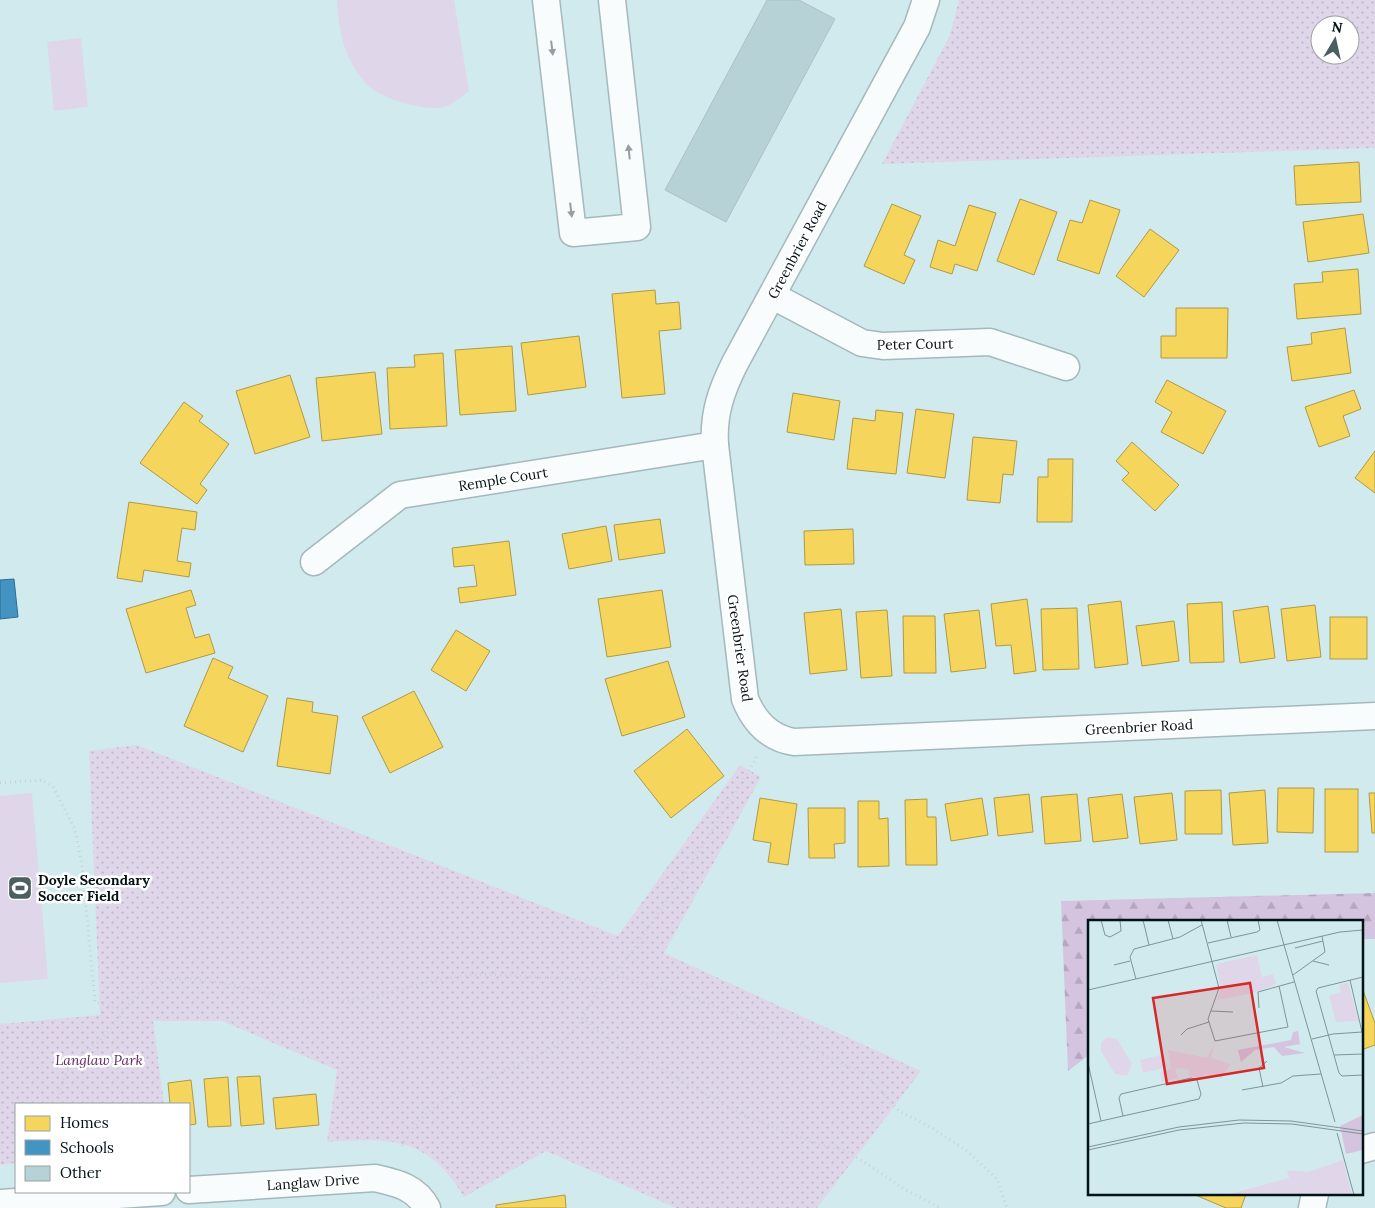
<svg xmlns="http://www.w3.org/2000/svg" width="1375" height="1208" viewBox="0 0 1375 1208" font-family="Lora,serif">
  <style>
    .grass { fill: url(#grass-dots); fill-rule: evenodd }
    .forest { fill: url(#forest-firs) }
    .garden { fill: #dfd7e9 }
    .homes { fill: #f6d55c; stroke: #ad9a47 }
    .schools { fill: #4393c3; stroke: #306c8f }
    .building { fill: #b6d2d6; stroke: #adc1c4 }
    .lines { fill: none; stroke-linecap: round; stroke-linejoin: round }
    .minor-casing { stroke: #a5b8bc; stroke-width: 29 }
    .path { stroke: #cbd2d3; stroke-width: 3; stroke-dasharray: 1 4; stroke-linecap: butt }
    .minor { stroke: #f8fcfc; stroke-width: 26 }
    .oneway { fill: #969ea0 }
    .labels { text-anchor: middle; stroke-width: 5; stroke-linejoin: round; paint-order: stroke }
    .street-label { font-size: 14px; fill: #031215; stroke: #fff }
    .poi-label { font-size: 14px; font-weight: bold; fill: #031215; stroke: #fff; text-anchor: start }
    .park-label { font-size: 14px; font-style: italic; fill: #652760; stroke: #fff }
    .inset-road { fill: none; stroke: #7f9497; stroke-width: 1 }
    .view { fill: #d62828; fill-opacity: 0.15; stroke: #d62828; stroke-width: 2.5 }
    .inset-edge { fill: none; stroke: #031215; stroke-width: 2.5 }
  </style>
  <defs>
    <pattern id="grass-dots" width="8" height="8" patternUnits="userSpaceOnUse" patternTransform="scale(1.25)"><rect width="8" height="8" fill="#dfd7e9"/><path d="M2 2h.1M6 6h.1" fill="none" stroke="#beb8c7" stroke-width="1.8" stroke-linecap="round"/></pattern>
    <pattern id="forest-firs" width="22" height="20" patternUnits="userSpaceOnUse" patternTransform="scale(1.25)"><rect width="22" height="20" fill="#d5c4df"/><path d="M5 1l3.5 6h-7zM16 11l3.5 6h-7z" fill="#b5a7be"/></pattern>
  </defs>
  <rect width="100%" height="100%" fill="#d1eaee"/>
  <g class="grass">
    <path d="M959 0H1375V148L882 164 950 35ZM1320 25H1350V55H1320Z"/>
    <path d="M137 745 618 936 740 765 761 777 664 953 921 1071 817 1208H676L546 1151 464 1197C428 1136 390 1138 327 1142L337 1070 222 1021H153L164 1104H16V1163L0 1165V1024L100 1015 89 751Z"/>
  </g>
  <polygon class="forest" points="1375,893 1375,939 1361,939 1361,922 1089,922 1089,1055 1068,1071 1061,901"/>
  <g class="garden">
    <path d="M337 0H454L469 91C460 98 450 107 439 108 417 109 375 98 362 79 343 54 339 31 337 0Z"/>
    <polygon points="81,38 88,107 54,111 47,42"/>
    <polygon points="32,793 48,979 0,983 0,796"/>
  </g>
  <g class="homes">
    <polygon points="1359,162 1361,202 1296,205 1294,166"/>
    <polygon points="1020,199 1057,212 1034,275 997,261"/>
    <polygon points="1090,200 1120,210 1099,274 1057,260 1070,220 1082,223"/>
    <polygon points="892,204 921,216 904,255 915,260 904,284 864,266"/>
    <polygon points="969,205 996,213 977,271 955,264 952,274 930,267 938,240 955,246"/>
    <polygon points="1363,214 1369,253 1308,262 1303,222"/>
    <polygon points="1150,229 1179,250 1144,297 1116,276"/>
    <polygon points="1358,269 1361,314 1297,319 1294,284 1323,282 1322,272"/>
    <polygon points="655,290 656,304 679,302 681,329 659,331 665,394 622,398 612,294"/>
    <polygon points="1176,308 1228,308 1227,358 1161,358 1161,336 1176,336"/>
    <polygon points="1345,328 1351,373 1292,381 1287,347 1312,344 1311,333"/>
    <polygon points="579,336 586,387 528,395 521,343"/>
    <polygon points="512,346 516,411 460,415 455,350"/>
    <polygon points="443,353 447,426 390,429 387,368 415,367 414,355"/>
    <polygon points="375,372 382,434 322,441 316,378"/>
    <polygon points="290,375 310,437 255,454 236,391"/>
    <polygon points="1167,380 1226,411 1203,454 1161,432 1172,412 1155,402"/>
    <polygon points="1354,390 1361,409 1343,416 1350,436 1319,447 1305,407"/>
    <polygon points="793,393 840,401 834,440 787,432"/>
    <polygon points="184,402 203,416 199,421 229,444 200,484 207,490 197,504 140,463"/>
    <polygon points="916,409 954,414 945,478 907,473"/>
    <polygon points="876,410 903,413 896,474 847,469 853,418 875,421"/>
    <polygon points="973,437 1017,441 1013,475 1003,474 1000,503 967,500"/>
    <polygon points="1132,442 1179,485 1155,511 1122,480 1129,473 1116,461"/>
    <polygon points="1375,451 1375,493 1355,478"/>
    <polygon points="1048,459 1073,459 1072,522 1037,522 1038,477 1048,477"/>
    <polygon points="129,502 197,512 195,530 182,528 177,561 191,563 189,577 144,570 142,582 117,578"/>
    <polygon points="660,519 665,553 619,560 614,525"/>
    <polygon points="606,526 612,561 569,569 562,534"/>
    <polygon points="853,529 854,564 805,565 804,531"/>
    <polygon points="509,541 516,595 460,603 458,588 477,586 474,565 454,567 452,548"/>
    <polygon points="191,590 196,605 186,608 195,638 209,634 215,653 146,673 126,609"/>
    <polygon points="662,590 671,647 607,657 598,599"/>
    <polygon points="1027,599 1036,671 1014,674 1011,645 996,646 991,604"/>
    <polygon points="1121,601 1128,664 1095,668 1088,605"/>
    <polygon points="1222,602 1224,662 1190,663 1187,604"/>
    <polygon points="1315,605 1321,657 1287,661 1281,609"/>
    <polygon points="1268,606 1275,658 1240,663 1233,611"/>
    <polygon points="1077,608 1079,669 1043,670 1041,609"/>
    <polygon points="841,609 847,670 810,674 804,613"/>
    <polygon points="887,610 892,676 861,678 856,612"/>
    <polygon points="979,610 986,668 951,672 944,614"/>
    <polygon points="903,616 935,616 936,673 904,673"/>
    <rect x="1330" y="617" width="37" height="42"/>
    <polygon points="1174,621 1179,661 1142,666 1136,626"/>
    <polygon points="456,630 490,651 466,691 431,670"/>
    <polygon points="213,658 233,667 228,678 268,696 243,752 184,726"/>
    <polygon points="668,661 685,717 622,736 605,679"/>
    <polygon points="414,691 443,747 390,773 362,717"/>
    <polygon points="287,698 313,702 312,712 338,716 330,774 277,766"/>
    <polygon points="687,729 724,776 671,818 634,771"/>
    <polygon points="1278,788 1314,788 1313,833 1277,832"/>
    <rect x="1325" y="789" width="33" height="63"/>
    <polygon points="1221,790 1222,834 1185,834 1185,791"/>
    <polygon points="1265,790 1268,843 1233,845 1229,793"/>
    <polygon points="1172,793 1177,840 1140,844 1134,797"/>
    <polygon points="1369,793 1375,793 1375,833 1372,833"/>
    <polygon points="1029,794 1033,832 998,836 994,798"/>
    <polygon points="1077,794 1081,841 1045,844 1041,797"/>
    <polygon points="1122,794 1128,838 1093,842 1088,798"/>
    <polygon points="760,798 797,804 788,865 768,862 771,843 753,840"/>
    <polygon points="982,798 988,835 951,841 945,804"/>
    <polygon points="927,799 927,817 936,817 937,865 906,865 905,800"/>
    <polygon points="858,801 879,801 879,819 888,818 889,866 858,867"/>
    <polygon points="808,808 845,808 845,843 834,844 835,858 809,858"/>
    <polygon points="1361,985 1375,1023 1375,1045 1361,1050"/>
    <polygon points="260,1076 264,1124 241,1126 237,1077"/>
    <polygon points="228,1077 231,1126 208,1127 204,1079"/>
    <polygon points="191,1080 196,1124 189,1125 189,1104 170,1104 168,1083"/>
    <polygon points="316,1094 319,1125 276,1129 273,1098"/>
    <polygon points="1193,1194 1246,1194 1241,1208 1226,1208"/>
    <polygon points="565,1195 566,1208 496,1208 496,1205"/>
  </g>
  <polygon class="schools" points="14,579 18,617 0,619 0,580"/>
  <polygon class="building" points="767,0 799,0 835,19 726,222 665,190"/>
  <g class="lines">
    <defs>
      <g id="minor">
        <polyline points="546,0 573,233 637,227 612,0"/>
        <path d="M926 0 917 27 735 363C721 391 713 414 715 445L745 699C754 721 769 738 794 742L1375 716"/>
        <polyline points="773,296 862,343 883,346 990,342 1066,367"/>
        <polyline points="314,562 400,495 715,445"/>
        <polyline points="1361,1150 1375,1146"/>
        <path d="M189 1190 375 1178C397 1183 416 1187 427 1208"/>
        <polyline points="0,1203 162,1192"/>
        <polyline points="1312,1208 1315,1194"/>
      </g>
    </defs>
    <use href="#minor" class="minor-casing"/>
    <g class="path">
      <polyline points="0,783 42,780 53,787 75,829 82,865 95,1002 125,1010"/>
      <polyline points="613,974 718,1007 866,1074 899,1111 932,1128 966,1150 997,1179 1007,1208"/>
      <polyline points="582,1018 607,1039 745,1116 821,1145 847,1151 906,1190 941,1208"/>
      <path d="M58 1104C59 1093 62 1078 69 1069 79 1056 94 1047 105 1035 123 1017 135 987 161 981 211 971 274 1001 326 1002 376 1002 420 979 470 975 515 972 560 982 605 979"/>
      <path d="M402 1146C429 1087 512 1076 561 1042 582 1028 590 1000 604 981 607 978 610 977 613 974 626 963 636 945 645 932 685 876 720 817 756 759V754"/>
    </g>
    <use href="#minor" class="minor"/>
  </g>
  <defs><path id="oneway-solid" d="M-6-.8H1V-3.2L6.5 0L1 3.2V.8H-6Z" transform="scale(1.25)"/></defs>
  <g class="oneway">
    <use href="#oneway-solid" transform="translate(552 48) rotate(83)"/>
    <use href="#oneway-solid" transform="translate(629 152) rotate(-96)"/>
    <use href="#oneway-solid" transform="translate(571 210) rotate(83)"/>
  </g>
  <defs>
    <symbol id="stadium-square" viewBox="-11 -11 22 22"><rect x="-9" y="-9" width="18" height="18" rx="4" fill="#4b5e61" stroke="#fff"/><path d="M0-5a6.5 5 0 1 0 0 10a6.5 5 0 1 0 0-10ZM-3.5-1.8h7v3.6h-7Z" fill="#fff"/></symbol>
  </defs>
  <g fill-rule="evenodd">
    <use href="#stadium-square" x="6" y="874" width="28" height="28"/>
  </g>
  <g class="labels">
    <g class="street-label">
      <text transform="translate(797 250) rotate(-62)" y="5">Greenbrier Road</text>
      <text transform="translate(915 344) rotate(-1)" y="5">Peter Court</text>
      <text transform="translate(503 479) rotate(-9)" y="5">Remple Court</text>
      <text transform="translate(740 648) rotate(82)" y="5">Greenbrier Road</text>
      <text transform="translate(1139 727) rotate(-3)" y="5">Greenbrier Road</text>
      <text transform="translate(313 1182) rotate(-4)" y="5">Langlaw Drive</text>
    </g>
    <g class="poi-label">
      <text x="38" y="885">Doyle Secondary<tspan x="38" dy="16">Soccer Field</tspan></text>
    </g>
    <g class="park-label">
      <text x="99" y="1065">Langlaw Park</text>
    </g>
  </g>
  <g transform="translate(1088 920)">
    <rect width="275" height="275" fill="#d1eaee"/>
    <path d="M169 35 174 57 185 54 188 64 166 73 129 80 133 68 128 44ZM260 63 271 101 248 102 241 76 253 72 251 65ZM126 124 123 138 142 144 134 158 117 154 111 158 101 156V150L92 148 87 149 90 158 74 162 72 152 83 149 80 130 119 138ZM255 240 264 275H138L201 258 199 250 220 252Z" fill="#dfd7e9"/>
    <path d="M210 111 212 124 196 127 217 133 194 136 186 127 167 130 153 142 150 130 203 120 205 112ZM275 195V230L258 234 252 206Z" fill="#d5c4df"/>
    <path d="M19 117 29 119 44 144 39 156 27 154 13 131V123ZM76 134 79 147 55 153 52 140Z" fill="#dfd7e9"/>
    <path class="inset-road" d="M13 0 17 15 22 17 33 11 32 0M55 0 61 25M80 0 85 19M113 0 131 68 120 99 127 121 200 107 191 66M139 0 143 17M189 0 196 25M120 23 169 12 172 10 170 0M196 25 247 202M207 28 235 21M225 41 241 45M26 45 42 41M205 55 237 32 234 16M275 57 230 68 228 71 251 153 254 156 275 155M48 59 42 37 46 29 92 17 114 5M262 60 274 112M0 70 252 12 275 10M171 88 170 72 206 62M123 91 145 92M93 115 99 109 121 102M224 119 245 114 274 112M246 135 275 134M0 143 13 201M175 167 171 148 179 141M154 170 193 163 205 156 233 154M0 204 35 196 111 179 113 174 109 160 103 158 33 174 31 178 35 196M249 213 266 275M0 227 91 207 151 200 203 201 275 211M0 230 91 210 156 203 204 204 275 214"/>
    <path class="view" d="M162 63 176 148 79 164 65 78Z"/>
    <rect width="275" height="275" class="inset-edge"/>
  </g>
  <rect x="15" y="1103" width="175" height="90" fill="#ffffff" stroke="#9aa0a1"/>
  <rect x="25" y="1116" width="25" height="15" fill="#f6d55c" stroke="#9aa0a1"/>
  <text x="60" y="1128" font-size="15" fill="#031215">Homes</text>
  <rect x="25" y="1140" width="25" height="15" fill="#4393c3" stroke="#9aa0a1"/>
  <text x="60" y="1153" font-size="15" fill="#031215">Schools</text>
  <rect x="25" y="1166" width="25" height="15" fill="#b6d2d6" stroke="#9aa0a1"/>
  <text x="60" y="1178" font-size="15" fill="#031215">Other</text>
  <g transform="translate(1335 40) rotate(9)"><circle r="24" fill="#ffffff" stroke="#9aa0a1"/>
  <path d="M0-4L9 19L0 12L-9 19Z" fill="#4b5e61"/>
  <text y="-8" font-size="14" font-weight="bold" text-anchor="middle" fill="#031215">N</text>
  </g>
</svg>
